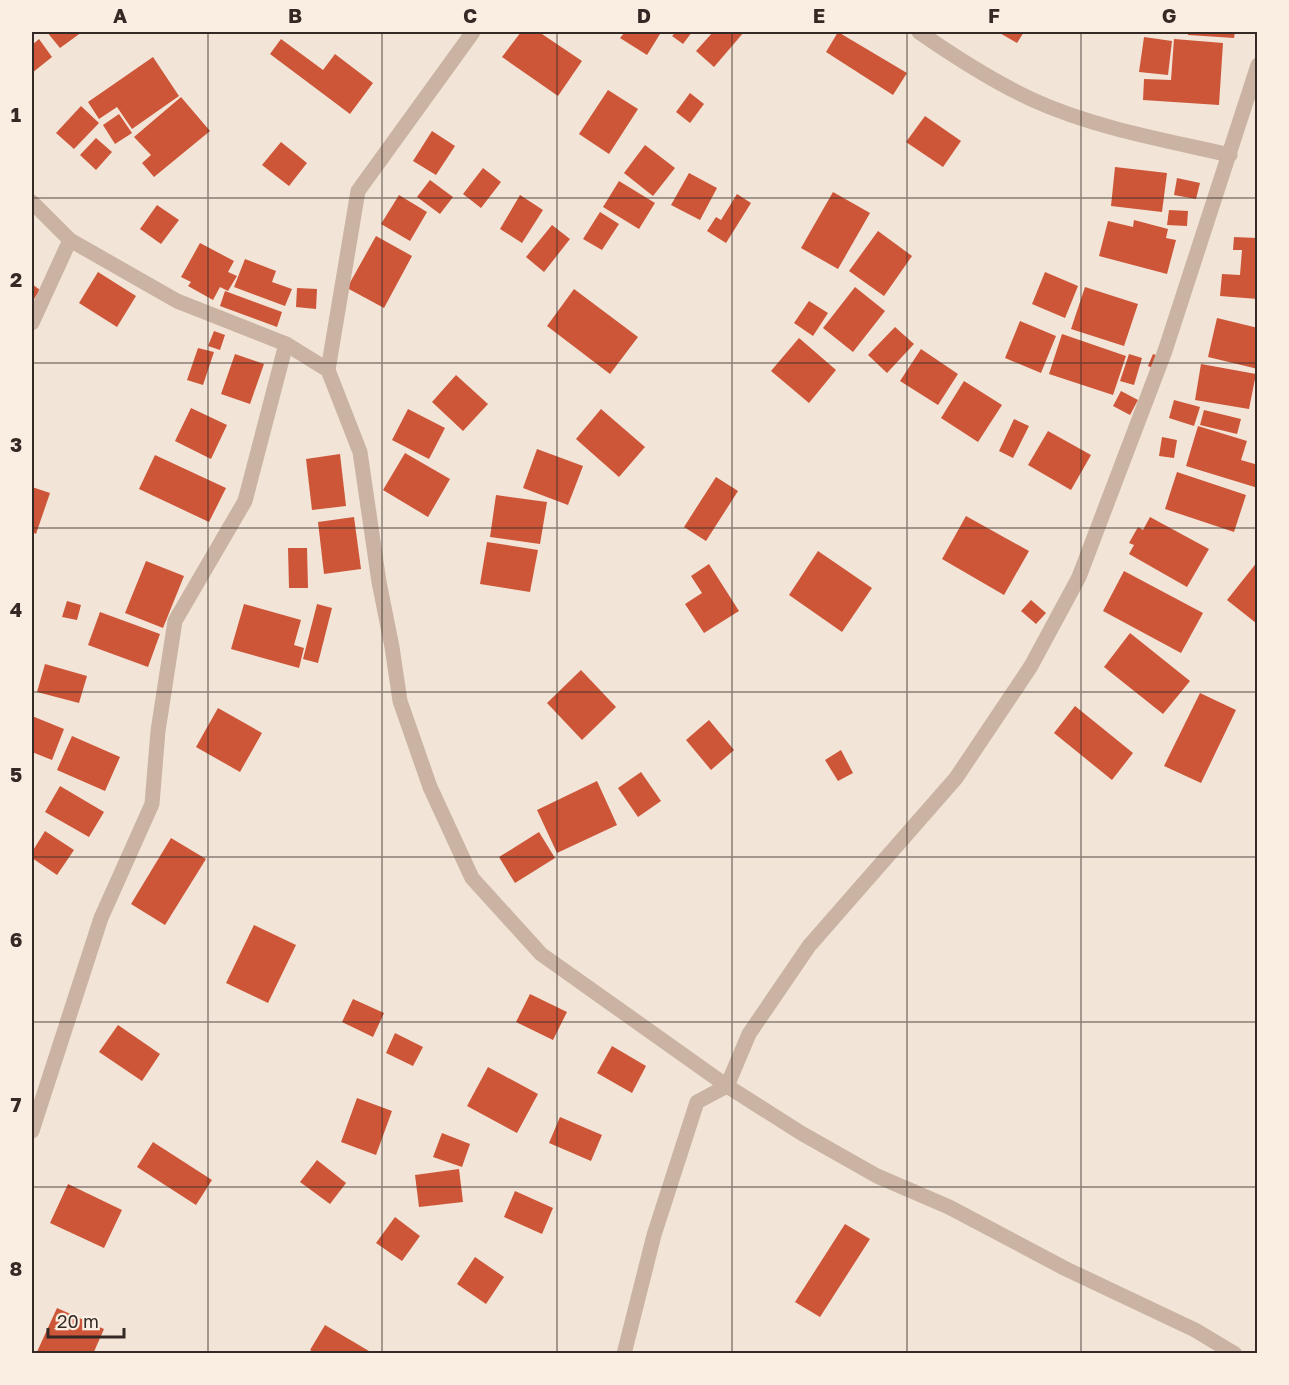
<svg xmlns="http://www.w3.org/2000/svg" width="1289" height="1385" viewBox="0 0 1289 1385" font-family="'Golos Text',sans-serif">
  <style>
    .building { fill: #cd5639 }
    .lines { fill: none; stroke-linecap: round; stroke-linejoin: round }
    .street { stroke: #cab3a2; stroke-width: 15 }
    .grid { fill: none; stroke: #352925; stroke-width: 1.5; stroke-opacity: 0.55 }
    .neatline { fill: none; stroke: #352925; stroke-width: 2 }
    .grid-label { font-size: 20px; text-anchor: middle; font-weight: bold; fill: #352925 }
  </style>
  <rect width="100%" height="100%" fill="#f2e4d6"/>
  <g class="building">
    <polygon points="47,32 82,32 60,48"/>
    <polygon points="521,32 539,32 582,61 558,96 502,57"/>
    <polygon points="625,32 657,32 660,34 647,55 620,38"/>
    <polygon points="676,32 692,32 683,44 672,36"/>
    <polygon points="713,32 744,32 714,67 696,51"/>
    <polygon points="838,32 907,73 893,95 826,52"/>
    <polygon points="998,32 1024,32 1017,43"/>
    <polygon points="1188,32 1235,32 1234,38 1188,35"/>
    <polygon points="1144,37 1172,41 1168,75 1139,72"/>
    <polygon points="39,39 52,57 32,73 32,45"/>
    <polygon points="281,39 323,70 335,54 373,83 350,114 270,54"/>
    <polygon points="1174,39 1223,43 1219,105 1143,100 1144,79 1171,80"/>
    <polygon points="153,57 179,96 132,129 117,107 99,119 88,102"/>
    <polygon points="608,90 638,109 609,154 579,134"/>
    <polygon points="690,93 704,104 690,123 676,112"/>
    <polygon points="181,97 210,131 154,177 142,163 151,155 134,137"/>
    <polygon points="81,106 99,123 74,149 56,133"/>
    <polygon points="119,114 132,133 115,144 103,125"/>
    <polygon points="925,116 961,141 943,167 906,142"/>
    <polygon points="432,131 455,146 436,175 413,161"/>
    <polygon points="96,138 112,152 96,170 80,155"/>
    <polygon points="281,142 307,163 289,186 262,165"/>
    <polygon points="645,145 675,168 653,196 624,173"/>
    <polygon points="1115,167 1167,173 1162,212 1111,206"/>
    <polygon points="483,168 501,182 481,208 463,194"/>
    <polygon points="689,173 717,188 700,220 671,205"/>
    <polygon points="1177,178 1200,183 1196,199 1174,195"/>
    <polygon points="430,180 453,197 440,214 417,197"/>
    <polygon points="619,181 655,203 639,229 603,207"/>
    <polygon points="833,192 870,213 838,269 801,248"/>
    <polygon points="737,194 751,203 726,243 707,231 716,217 721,220"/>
    <polygon points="399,195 427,212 410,241 381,224"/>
    <polygon points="520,195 543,210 522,243 500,229"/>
    <polygon points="157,205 179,220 161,244 140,229"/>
    <polygon points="1169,210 1188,211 1187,226 1167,225"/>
    <polygon points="600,212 619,224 602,250 583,239"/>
    <polygon points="1134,220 1168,229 1166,238 1176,240 1167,274 1099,256 1108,221 1133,227"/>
    <polygon points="552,225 570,239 544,272 526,257"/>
    <polygon points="878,231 912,256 884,296 849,271"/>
    <polygon points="376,236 412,256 384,308 347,288"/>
    <polygon points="1234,237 1257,238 1258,299 1220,296 1222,274 1240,275 1242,250 1233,250"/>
    <polygon points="200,243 234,261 228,272 237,276 228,291 220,287 213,300 188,286 191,282 181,277"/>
    <polygon points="245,259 276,271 272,282 292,289 285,306 234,287"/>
    <polygon points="98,272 136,296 117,327 79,303"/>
    <polygon points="1045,272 1078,286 1065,318 1032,304"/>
    <polygon points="32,284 40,290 32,302"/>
    <polygon points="855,287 885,311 853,352 823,328"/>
    <polygon points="1085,287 1138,304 1124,346 1071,329"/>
    <polygon points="297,288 317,289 316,309 296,307"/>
    <polygon points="574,289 638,337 610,374 547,326"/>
    <polygon points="225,291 282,312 277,327 220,306"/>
    <polygon points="809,301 828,313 813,336 794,323"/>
    <polygon points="1217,318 1258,328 1258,369 1208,357"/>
    <polygon points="1020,321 1056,336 1041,373 1005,358"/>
    <polygon points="895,327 914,344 887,373 868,355"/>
    <polygon points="214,331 225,335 220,350 208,346"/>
    <polygon points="1062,334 1126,356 1113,395 1049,374"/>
    <polygon points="799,338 836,370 809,403 771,371"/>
    <polygon points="198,348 214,352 203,385 187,380"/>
    <polygon points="921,349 958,374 938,405 900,381"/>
    <polygon points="235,354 264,364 250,404 221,394"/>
    <polygon points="1129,354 1142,358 1134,385 1120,381"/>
    <polygon points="1153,354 1161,357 1157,370 1148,366"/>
    <polygon points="1201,364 1256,374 1249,409 1195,400"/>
    <polygon points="456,375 488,404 463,431 432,402"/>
    <polygon points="964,381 1002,405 978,442 941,418"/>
    <polygon points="1121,391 1138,400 1130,415 1113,406"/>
    <polygon points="1174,400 1200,407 1194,426 1169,418"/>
    <polygon points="191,408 227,425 211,459 175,441"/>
    <polygon points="408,409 445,428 429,459 392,440"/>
    <polygon points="601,409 645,447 619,477 576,439"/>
    <polygon points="1204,410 1241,419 1237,434 1200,425"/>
    <polygon points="1014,419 1029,426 1013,458 999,451"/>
    <polygon points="1198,426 1247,441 1241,460 1258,465 1258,488 1186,466"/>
    <polygon points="1048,431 1091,455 1071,490 1028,465"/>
    <polygon points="1162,437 1177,440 1174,458 1159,456"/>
    <polygon points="537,449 583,466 568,505 523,488"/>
    <polygon points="405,453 450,479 428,517 383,490"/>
    <polygon points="340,454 346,506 312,510 306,459"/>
    <polygon points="155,455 226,488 209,522 139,489"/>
    <polygon points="1177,472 1246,495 1234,532 1165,509"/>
    <polygon points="716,477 738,491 706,541 684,527"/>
    <polygon points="32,487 50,493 36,534 32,532"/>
    <polygon points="496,495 547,502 540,544 490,537"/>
    <polygon points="966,516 1029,551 1004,595 942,559"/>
    <polygon points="354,517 361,569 324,574 318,522"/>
    <polygon points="1150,517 1209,549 1187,587 1129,554 1134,545 1129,543 1138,527 1143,530"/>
    <polygon points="487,542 538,550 530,592 480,584"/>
    <polygon points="288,548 307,548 308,588 289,588"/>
    <polygon points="818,551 872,588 842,632 789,595"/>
    <polygon points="146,561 184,576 163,628 125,613"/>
    <polygon points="1258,561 1258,621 1256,623 1227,600"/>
    <polygon points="709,564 739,611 704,633 685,604 702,593 691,576"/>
    <polygon points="1124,571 1203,613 1181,653 1103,611"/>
    <polygon points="1031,600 1046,613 1036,624 1021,611"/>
    <polygon points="67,601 81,605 77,620 62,617"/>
    <polygon points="244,604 301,620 294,645 304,648 299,668 231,649"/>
    <polygon points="317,604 332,608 318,663 303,659"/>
    <polygon points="100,612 160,634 148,667 88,645"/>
    <polygon points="1130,633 1190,681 1163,714 1104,667"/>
    <polygon points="45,664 87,676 79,703 37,692"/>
    <polygon points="581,670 616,707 582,740 547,703"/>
    <polygon points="1200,693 1236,710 1201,783 1164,766"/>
    <polygon points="1075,706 1133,753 1112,780 1054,733"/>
    <polygon points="218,708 262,733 240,772 196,747"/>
    <polygon points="32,716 64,729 52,760 32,752"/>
    <polygon points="709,720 734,750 711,770 686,740"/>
    <polygon points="72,736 120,757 105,791 57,770"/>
    <polygon points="841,750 853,773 838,781 825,760"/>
    <polygon points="641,772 661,801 638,817 618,788"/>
    <polygon points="597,781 617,825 557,853 537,810"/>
    <polygon points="60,786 104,812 89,837 45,812"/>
    <polygon points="45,831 74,850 57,875 32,858 32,852"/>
    <polygon points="539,832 555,858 515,883 499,857"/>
    <polygon points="171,838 206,859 165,925 131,904"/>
    <polygon points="254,925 296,945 268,1003 226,983"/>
    <polygon points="530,994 567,1012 553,1040 516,1022"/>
    <polygon points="353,999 384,1013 373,1037 342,1022"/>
    <polygon points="118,1025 160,1054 142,1081 99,1052"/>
    <polygon points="395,1033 423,1047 413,1066 386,1053"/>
    <polygon points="612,1046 646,1066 632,1093 597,1073"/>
    <polygon points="488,1067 538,1094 517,1133 467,1106"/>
    <polygon points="357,1098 392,1111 376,1155 341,1142"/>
    <polygon points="560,1117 602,1135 591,1161 549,1143"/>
    <polygon points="442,1133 470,1144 462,1167 433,1157"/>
    <polygon points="153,1142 212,1180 196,1205 137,1167"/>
    <polygon points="317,1160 346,1183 330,1204 300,1182"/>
    <polygon points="459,1169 463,1202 419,1207 415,1175"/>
    <polygon points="68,1184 122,1210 104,1248 50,1223"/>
    <polygon points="515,1191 553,1208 542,1234 504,1217"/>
    <polygon points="395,1217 420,1236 402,1261 376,1243"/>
    <polygon points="845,1224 870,1239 820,1317 795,1302"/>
    <polygon points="475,1257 504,1277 486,1304 457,1284"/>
    <polygon points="57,1308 104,1329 93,1354 36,1354"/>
    <polygon points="325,1325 374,1354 316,1354 310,1350"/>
  </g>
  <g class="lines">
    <g class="street">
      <path d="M919 32C955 57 992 81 1033 100 1095 128 1164 140 1230 155"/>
      <polyline points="32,202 70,240 177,301 286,344 328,370 358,191 473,32"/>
      <polyline points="32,323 70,240"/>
      <polyline points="328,370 360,452 379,582 392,647 400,701 430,787 472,878 541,954 727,1086 801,1133 877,1176 949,1207 1064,1268 1195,1330 1235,1354"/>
      <polyline points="32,1131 101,918 152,804 158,731 175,621 245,501 286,344"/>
      <polyline points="624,1354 654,1235 697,1102 727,1086 749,1034 809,946 956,778 1031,666 1079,577 1165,351 1258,65"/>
    </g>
  </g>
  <path class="grid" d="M208 32V1354M382 32V1354M557 32V1354M732 32V1354M907 32V1354M1081 32V1354M32 198H1258M32 363H1258M32 528H1258M32 692H1258M32 857H1258M32 1022H1258M32 1187H1258"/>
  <rect width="1289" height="1385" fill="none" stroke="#faeee2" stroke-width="66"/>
  <path d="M48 1328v9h76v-9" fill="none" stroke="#352925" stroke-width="3"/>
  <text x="57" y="1328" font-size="18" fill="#352925" stroke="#faeee2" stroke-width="4.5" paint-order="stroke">20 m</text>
  <rect x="33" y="33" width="1223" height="1319" class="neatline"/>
  <g class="grid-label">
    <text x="120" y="23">A</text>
    <text x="295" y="23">B</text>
    <text x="470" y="23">C</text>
    <text x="644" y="23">D</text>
    <text x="819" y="23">E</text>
    <text x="994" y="23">F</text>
    <text x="1169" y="23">G</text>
    <text x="16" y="122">1</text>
    <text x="16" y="287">2</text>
    <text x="16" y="452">3</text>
    <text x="16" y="617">4</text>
    <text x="16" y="782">5</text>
    <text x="16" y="947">6</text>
    <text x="16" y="1112">7</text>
    <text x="16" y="1276">8</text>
  </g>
</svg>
